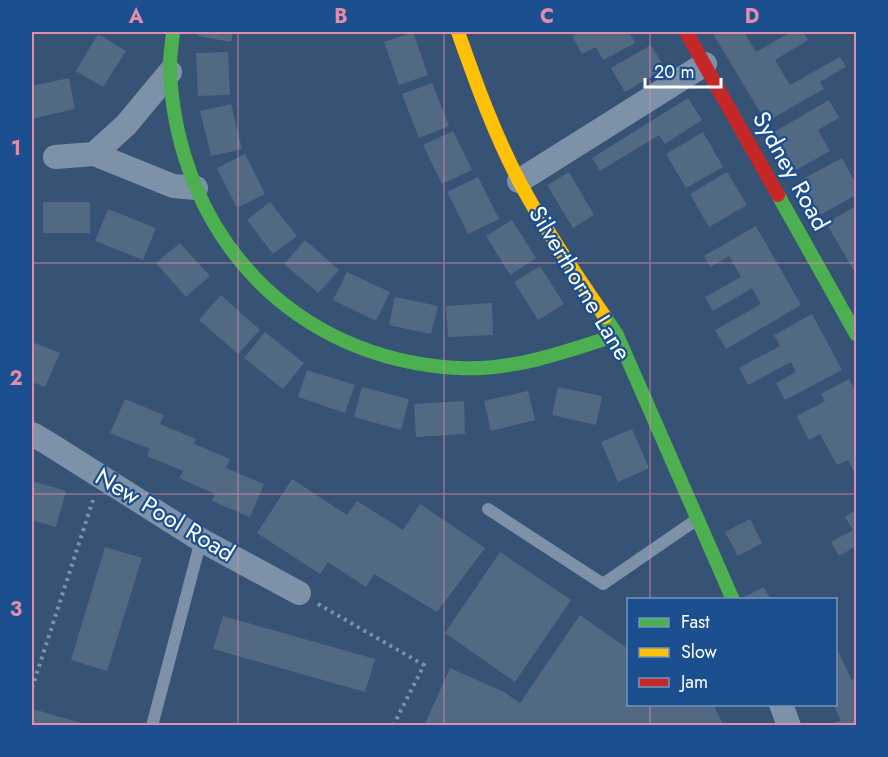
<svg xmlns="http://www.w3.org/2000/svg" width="888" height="757" viewBox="0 0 888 757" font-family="Jost,sans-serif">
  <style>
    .building { fill: #526984 }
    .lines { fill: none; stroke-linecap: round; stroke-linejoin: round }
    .path { stroke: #7d92a8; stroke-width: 4; stroke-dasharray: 3 4.5; stroke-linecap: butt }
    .lane { stroke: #7d92a8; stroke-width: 12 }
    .street { stroke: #7d92a8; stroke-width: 24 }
    .fast { stroke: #4caf50; stroke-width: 14 }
    .slow { stroke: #ffc107; stroke-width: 14 }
    .jam { stroke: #c62828; stroke-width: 14 }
    .grid { fill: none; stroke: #e08cad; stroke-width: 1.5; stroke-opacity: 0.55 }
    .labels { text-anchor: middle; stroke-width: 4.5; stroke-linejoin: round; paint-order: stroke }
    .street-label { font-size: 24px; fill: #fff; stroke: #1b4f8f }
    .neatline { fill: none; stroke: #e08cad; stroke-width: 2 }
    .grid-label { font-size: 20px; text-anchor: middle; font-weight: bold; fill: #e08cad }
  </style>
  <rect width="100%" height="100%" fill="#365274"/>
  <g class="building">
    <polygon points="198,32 233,32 231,42 198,36"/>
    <polygon points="413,32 428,75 399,85 384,42"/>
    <polygon points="580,32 629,32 635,43 603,60 596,47 582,54 572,36"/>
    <polygon points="712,32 744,32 756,52 791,32 803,32 808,40 775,60 790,85 840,57 846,67 820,82 824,89 766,122"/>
    <polygon points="98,34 126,51 103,87 76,71"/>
    <polygon points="651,45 665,68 625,92 611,68"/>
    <polygon points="228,52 230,95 198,96 196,53"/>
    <polygon points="69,78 75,109 32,119 32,86"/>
    <polygon points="432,83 449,126 419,138 402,94"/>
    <polygon points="688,98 702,120 665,144 659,135 600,171 592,158"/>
    <polygon points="829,100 839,118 818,130 830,151 796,170 774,132"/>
    <polygon points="231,104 242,149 211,156 200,111"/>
    <polygon points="453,131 472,170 442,184 423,145"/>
    <polygon points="703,132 723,167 686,188 666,154"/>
    <polygon points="245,154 265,194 237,208 217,168"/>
    <polygon points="842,158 856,184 856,195 820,215 801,180"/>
    <polygon points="569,172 594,215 573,228 547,185"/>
    <polygon points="727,172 747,205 709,227 690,194"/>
    <polygon points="478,177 499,219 468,234 447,192"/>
    <rect x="43" y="202" width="47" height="31"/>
    <polygon points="270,202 297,236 273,254 247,220"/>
    <polygon points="856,206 856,274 826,223"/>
    <polygon points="108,209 156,228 143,260 95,241"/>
    <polygon points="512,220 536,258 510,275 486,236"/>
    <polygon points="756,226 801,305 726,349 715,330 761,304 752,288 713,311 705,297 741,277 729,256 710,267 704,256"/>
    <polygon points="305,240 339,270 318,293 284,264"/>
    <polygon points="180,243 210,276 186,297 156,263"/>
    <polygon points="540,266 564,304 538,320 514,282"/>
    <polygon points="347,272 390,292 376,321 333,300"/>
    <polygon points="221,295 260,330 238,354 199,320"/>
    <polygon points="395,297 438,306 431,334 389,325"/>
    <polygon points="492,303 493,335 448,337 446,306"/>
    <polygon points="812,314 842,370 785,400 776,383 796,372 791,362 748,385 739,368 780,346 774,335"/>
    <polygon points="265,332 304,363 283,389 244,358"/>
    <polygon points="32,342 60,353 45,387 32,382"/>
    <polygon points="307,370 355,385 345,413 298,397"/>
    <polygon points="849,379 856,392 856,475 848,460 837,465 820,434 809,440 797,416 825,401 821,394"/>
    <polygon points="362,387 409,399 401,430 354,417"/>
    <polygon points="558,387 602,396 596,425 552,415"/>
    <polygon points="528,391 535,420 491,431 484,401"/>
    <polygon points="125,399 164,415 160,424 196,439 194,444 230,459 226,468 264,484 250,517 212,501 215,494 179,478 183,471 147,456 150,449 110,433"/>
    <polygon points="464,401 465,434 416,437 414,404"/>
    <polygon points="632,429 649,468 618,482 601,442"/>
    <polygon points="292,479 347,515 357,501 403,530 420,504 485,548 437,612 374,574 366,587 328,562 320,574 257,533"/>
    <polygon points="32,481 66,491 56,527 32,520"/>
    <polygon points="856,510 856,546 839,556 831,542 853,530 845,517"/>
    <polygon points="750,519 762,543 738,556 725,532"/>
    <polygon points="105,547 142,558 107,671 71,660"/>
    <polygon points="500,552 571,600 515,682 445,633"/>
    <polygon points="764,587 771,600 746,600 744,597"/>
    <polygon points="580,615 628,649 628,704 713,704 724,726 424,726 450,668 504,692 520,703"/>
    <polygon points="223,616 375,659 365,692 213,649"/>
    <polygon points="836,648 852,680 856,677 856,726 837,726 835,722 841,721 833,704 836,704"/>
    <polygon points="33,709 88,725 88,726 32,726"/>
  </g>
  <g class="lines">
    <g class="path">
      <polyline points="318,604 424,665 393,726"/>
      <polyline points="32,688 93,500"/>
    </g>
    <g class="lane">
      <polyline points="488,509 603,584 696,520"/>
      <polyline points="152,726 201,540"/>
    </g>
    <g class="street">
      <polyline points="94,154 173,186 196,188"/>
      <polyline points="55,157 94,154 126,125 170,72"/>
      <polyline points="519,181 705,64"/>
      <polyline points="32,434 46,442 201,540 299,593"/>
      <polyline points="781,704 789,726"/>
    </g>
    <g class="fast">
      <path d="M173 32C172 45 169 59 170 73 179 236 293 359 458 368 512 371 566 352 617 335"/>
      <polyline points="778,195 856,334"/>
      <polyline points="605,317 617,335 733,600"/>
    </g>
    <path class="slow" d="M458 32C476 83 494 133 519 181 544 228 575 273 605 317"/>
    <polyline class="jam" points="686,32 778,195"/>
  </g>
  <path class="grid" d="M238 32V726M444 32V726M650 32V600M32 263H856M32 494H856M650 704V726"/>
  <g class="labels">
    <g class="street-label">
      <text transform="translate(791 171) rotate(61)" y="8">Sydney Road</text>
      <text transform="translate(580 283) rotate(59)" y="8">Silverthorne Lane</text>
      <text transform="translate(165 515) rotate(31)" y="8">New Pool Road</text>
    </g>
  </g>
  <rect width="888" height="757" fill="none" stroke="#1b4f8f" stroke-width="66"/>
  <rect x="627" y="598" width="210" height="108" fill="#1b4f8f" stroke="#7695bc" stroke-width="1.5"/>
  <rect x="639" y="618" width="30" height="9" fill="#4caf50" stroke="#7695bc" stroke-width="1.5"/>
  <text x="681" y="628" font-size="18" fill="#ffffff">Fast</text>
  <rect x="639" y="648" width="30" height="9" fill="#ffc107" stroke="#7695bc" stroke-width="1.5"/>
  <text x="681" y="658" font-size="18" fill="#ffffff">Slow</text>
  <rect x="639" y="678" width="30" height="9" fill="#c62828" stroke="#7695bc" stroke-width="1.5"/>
  <text x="681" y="688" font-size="18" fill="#ffffff">Jam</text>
  <path d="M645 78v9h76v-9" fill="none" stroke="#ffffff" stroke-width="3"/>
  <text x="654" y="78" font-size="18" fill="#ffffff" stroke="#1b4f8f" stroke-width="4.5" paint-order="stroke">20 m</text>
  <rect x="33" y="33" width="822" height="691" class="neatline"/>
  <g class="grid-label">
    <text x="136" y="23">A</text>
    <text x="341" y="23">B</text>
    <text x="547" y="23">C</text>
    <text x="752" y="23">D</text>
    <text x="16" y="155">1</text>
    <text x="16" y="385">2</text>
    <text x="16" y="616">3</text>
  </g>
</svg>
